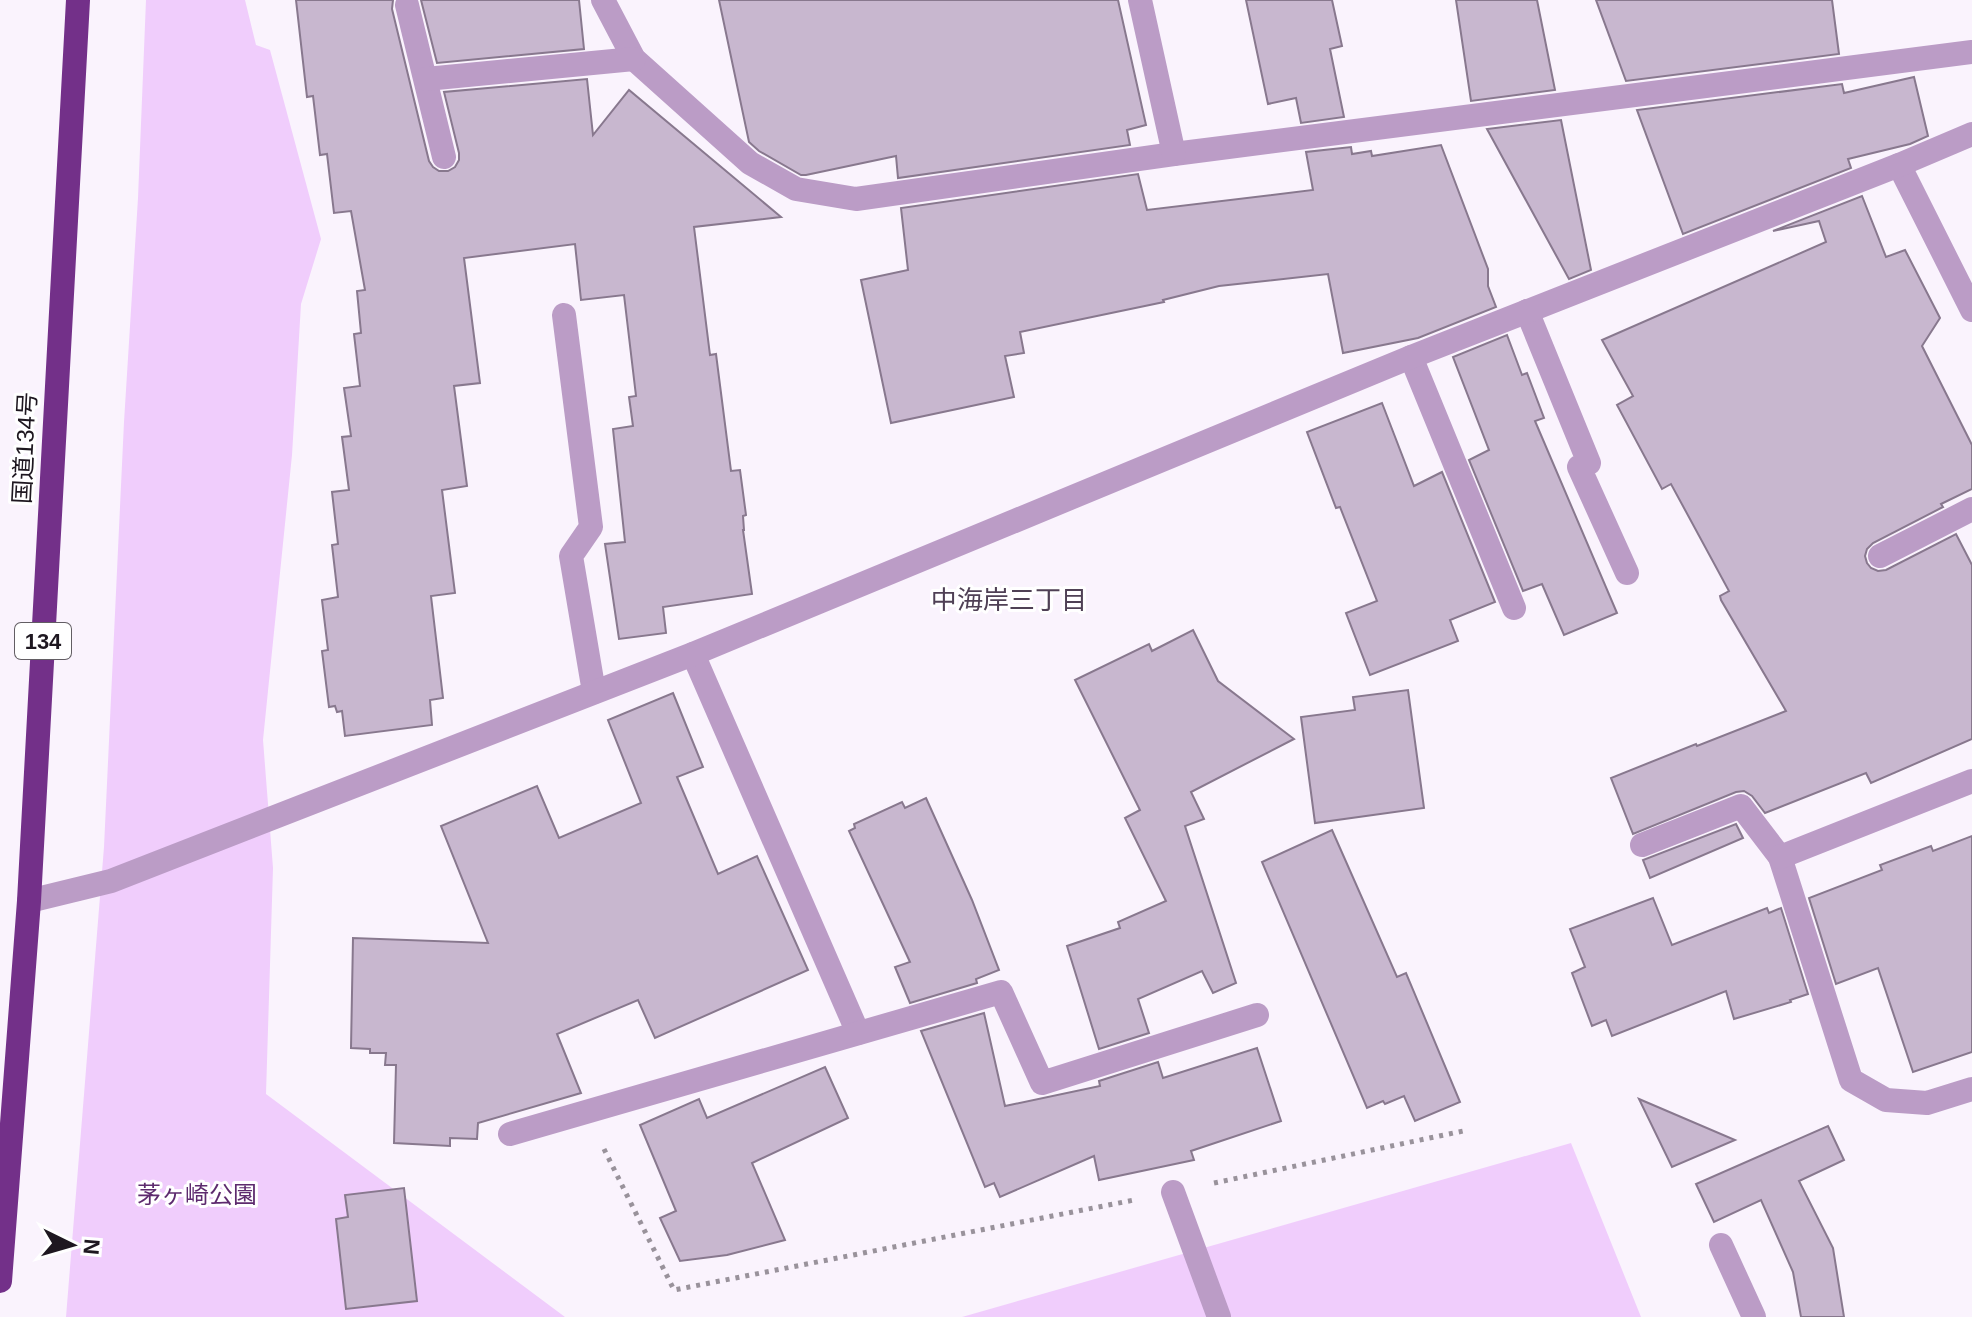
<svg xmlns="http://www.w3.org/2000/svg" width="1972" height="1317" viewBox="0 0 1972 1317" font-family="Helvetica,'Noto Sans JP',sans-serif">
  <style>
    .green { fill: #f0cdfc }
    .building { fill: #c8b7cf; stroke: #88788e; stroke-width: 2 }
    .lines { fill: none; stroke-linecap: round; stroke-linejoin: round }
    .path { stroke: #99929b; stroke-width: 5; stroke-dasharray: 4 6; stroke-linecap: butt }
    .minor { stroke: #bb9cc6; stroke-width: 24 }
    .highway { stroke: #733089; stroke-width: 24 }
    .labels { text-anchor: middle; stroke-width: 6; stroke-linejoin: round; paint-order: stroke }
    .shield { fill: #fff; stroke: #625d63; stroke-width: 2 }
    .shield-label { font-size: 22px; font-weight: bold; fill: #1e1720 }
    .street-label { font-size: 24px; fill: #1e1720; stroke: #fff }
    .park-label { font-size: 24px; fill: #5d2a6e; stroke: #fff }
    .neighbourhood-label { font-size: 26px; fill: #4f4055; stroke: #fff }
  </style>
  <rect width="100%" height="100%" fill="#faf3fd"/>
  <g class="green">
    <polygon points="146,0 245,0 256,45 270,50 321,239 301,304 292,455 263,740 273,868 266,1094 565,1317 66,1317 104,847 124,422 138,198"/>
    <polygon points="1571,1143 1641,1317 962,1317"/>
  </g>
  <g class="building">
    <polygon points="296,0 393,0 392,9 429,161 433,167 439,171 448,171 455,167 459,160 459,153 444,92 587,79 593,135 629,90 781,217 694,227 710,355 716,354 731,471 740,470 746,515 743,516 744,530 743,530 752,594 663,607 666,633 619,639 605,544 625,542 613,429 633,426 629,397 636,396 624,295 581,300 575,244 464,258 480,383 454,386 467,486 442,490 455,593 431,596 443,698 430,700 432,725 345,736 342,711 337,712 335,706 329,707 322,651 328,650 322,600 338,597 332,545 338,544 332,492 349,490 342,437 351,436 344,388 360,386 354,334 361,333 357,291 365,290 351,211 334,213 327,154 320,155 313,96 307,97"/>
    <polygon points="421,0 579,0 584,49 437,63"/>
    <polygon points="719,0 1118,0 1146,125 1127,130 1130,145 898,178 896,156 806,175 801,175 759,151 749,142"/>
    <polygon points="1246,0 1332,0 1342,46 1330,49 1344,117 1301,123 1296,98 1268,104"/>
    <polygon points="1456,0 1537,0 1555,90 1471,101"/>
    <polygon points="1596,0 1832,0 1839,54 1626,81"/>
    <polygon points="1914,77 1928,136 1910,144 1848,159 1851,168 1683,234 1637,110 1842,84 1844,93"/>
    <polygon points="1561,120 1591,270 1569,279 1487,129"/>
    <polygon points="1441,145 1488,269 1488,286 1496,307 1418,338 1343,353 1328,274 1219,286 1163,300 1164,302 1020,332 1024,353 1005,356 1014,397 891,423 861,280 908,270 901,208 1138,174 1147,210 1313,190 1306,152 1351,147 1352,154 1371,151 1372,156"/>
    <polygon points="1862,196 1886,257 1905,250 1940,318 1922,346 1972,445 1972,489 1941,504 1943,507 1873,543 1867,549 1865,556 1867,563 1871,568 1878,571 1886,570 1956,534 1972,565 1972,739 1871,783 1866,773 1765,813 1752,796 1744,791 1736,792 1633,834 1611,778 1696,744 1697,746 1786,711 1721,600 1720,596 1729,591 1671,484 1662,489 1617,405 1633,396 1602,340 1826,242 1819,221 1773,231"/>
    <polygon points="1507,335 1522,375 1527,373 1544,418 1535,421 1617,613 1564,635 1542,584 1523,591 1469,460 1489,450 1453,357"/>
    <polygon points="1382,403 1414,486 1442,472 1495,602 1450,620 1458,641 1370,675 1346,613 1377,601 1340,507 1336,508 1307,432"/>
    <polygon points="1193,630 1218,681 1294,739 1191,792 1204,819 1185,826 1236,983 1213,993 1202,971 1138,999 1149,1033 1099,1049 1067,946 1120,928 1118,922 1166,901 1125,818 1140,810 1075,680 1149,644 1152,651"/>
    <polygon points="1408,690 1424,808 1315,823 1301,717 1355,710 1353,697"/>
    <polygon points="673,693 703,767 677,777 718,874 757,856 808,970 655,1038 638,1000 557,1034 581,1093 478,1123 477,1139 450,1138 450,1146 394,1143 396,1065 385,1065 386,1053 370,1053 370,1049 351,1048 353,938 488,943 441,826 537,786 559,838 641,803 608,720"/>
    <polygon points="926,798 972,900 999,970 976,979 977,983 910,1003 895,967 910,962 849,831 855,828 854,824 902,802 905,808"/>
    <polygon points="1736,824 1743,838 1650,878 1643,860"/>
    <polygon points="1332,830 1397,977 1406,973 1460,1102 1415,1121 1404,1096 1385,1104 1383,1101 1367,1108 1262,862"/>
    <polygon points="1972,836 1972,1052 1913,1072 1878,968 1836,984 1809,898 1882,870 1880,865 1931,846 1933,851"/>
    <polygon points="1653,898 1672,945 1767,908 1769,913 1781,908 1808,994 1790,1000 1791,1002 1734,1019 1726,991 1612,1036 1606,1020 1592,1026 1572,973 1585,967 1570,929"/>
    <polygon points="984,1013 1005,1106 1100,1086 1099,1081 1158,1062 1163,1078 1257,1048 1281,1121 1191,1151 1194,1160 1099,1180 1094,1156 1000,1197 994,1183 985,1187 921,1031"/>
    <polygon points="825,1067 848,1118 752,1163 785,1240 727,1255 680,1261 660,1218 676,1211 640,1125 699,1099 707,1118"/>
    <polygon points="1639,1099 1735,1140 1672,1167"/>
    <polygon points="1828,1126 1844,1160 1799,1181 1833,1248 1844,1317 1801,1317 1793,1272 1761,1200 1714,1222 1696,1184"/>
    <polygon points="404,1188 417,1301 346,1309 336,1219 348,1217 345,1195"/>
  </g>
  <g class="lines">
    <g class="path">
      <polyline points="604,1149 674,1290 1134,1200"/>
      <polyline points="1214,1183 1468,1130"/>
    </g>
    <g class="minor">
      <polyline points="603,0 634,59 750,163 796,189 856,199 1174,154 1972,52"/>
      <polyline points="1140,0 1174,154"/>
      <polyline points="407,5 444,157"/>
      <polyline points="426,79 634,59"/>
      <polyline points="1899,165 1972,310"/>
      <polyline points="1527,311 1589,463 1579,467 1627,573"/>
      <polyline points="564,315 591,527 571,556 594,692"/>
      <polyline points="1411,357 1514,608"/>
      <polyline points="1880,556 1972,509"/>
      <polyline points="693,654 858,1033"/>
      <polyline points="1642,845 1741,806 1780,857 1851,1080 1886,1100 1927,1103 1972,1089"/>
      <polyline points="1780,857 1972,781"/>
      <polyline points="29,901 111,881 693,654 1411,357 1899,165 1972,134"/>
      <polyline points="510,1134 1001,992 1042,1083 1257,1015"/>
      <polyline points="1173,1192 1219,1317"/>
      <polyline points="1721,1245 1754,1317"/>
    </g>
    <polyline class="highway" points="0,1281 29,901 78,0"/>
  </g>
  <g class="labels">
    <rect class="shield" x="15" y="623" width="56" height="36" rx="6"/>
    <g class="shield-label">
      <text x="43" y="649">134</text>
    </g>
    <g class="street-label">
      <text transform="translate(25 448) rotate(-87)" y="8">国道134号</text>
    </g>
    <g class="park-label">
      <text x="197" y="1203">茅ヶ崎公園</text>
    </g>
    <g class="neighbourhood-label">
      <text x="1009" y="609">中海岸三丁目</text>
    </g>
  </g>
  <g transform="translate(72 1245) rotate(95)" stroke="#ffffff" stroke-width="6" paint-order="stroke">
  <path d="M0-6L14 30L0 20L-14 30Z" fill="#1e1720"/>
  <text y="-12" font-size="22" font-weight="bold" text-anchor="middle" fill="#1e1720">N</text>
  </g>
</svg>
